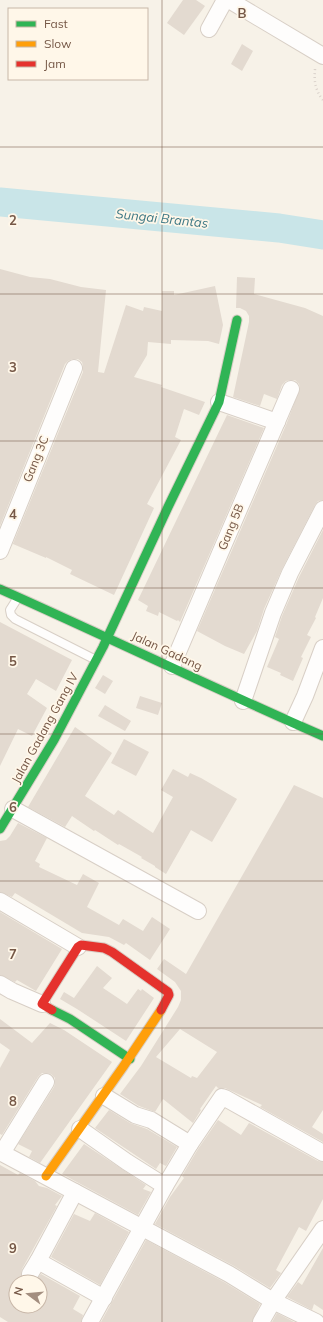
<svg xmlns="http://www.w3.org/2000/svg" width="323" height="1322" viewBox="0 0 323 1322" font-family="Mulish,sans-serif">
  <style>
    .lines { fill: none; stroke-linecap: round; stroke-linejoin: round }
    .river { stroke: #c9e5e8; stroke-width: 29 }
    .building { fill: #e3dad0; fill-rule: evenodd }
    .lane-casing { stroke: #d8cfc6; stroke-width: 10 }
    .street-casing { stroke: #d8cfc6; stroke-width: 18 }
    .fast-casing { stroke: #d8cec5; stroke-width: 11 }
    .slow-casing { stroke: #d8cec5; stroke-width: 11 }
    .jam-casing { stroke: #d8cec5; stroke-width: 11 }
    .path { stroke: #dad2cb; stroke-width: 2.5; stroke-dasharray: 1 3; stroke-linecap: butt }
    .lane { stroke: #fefdfc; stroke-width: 8 }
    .street { stroke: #fefdfc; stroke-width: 16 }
    .fast { stroke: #30b455; stroke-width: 9 }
    .slow { stroke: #ff9f0a; stroke-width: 9 }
    .jam { stroke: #e5322d; stroke-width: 9 }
    .grid { fill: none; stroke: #765847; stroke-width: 1; stroke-opacity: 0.55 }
    .labels { text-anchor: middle; stroke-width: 3.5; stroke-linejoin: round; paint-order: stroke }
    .street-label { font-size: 12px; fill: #765847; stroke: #fff7e9 }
    .water-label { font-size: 13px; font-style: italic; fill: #3c7784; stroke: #fff7e9 }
    .grid-label { font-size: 13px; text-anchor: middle; font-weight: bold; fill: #765847; stroke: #fff7e9; stroke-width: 3.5; stroke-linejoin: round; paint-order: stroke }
  </style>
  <rect width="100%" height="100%" fill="#f7f2e8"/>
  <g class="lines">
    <polyline class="river" points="0,202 279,228 323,235"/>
  </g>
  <g class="building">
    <polygon points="183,0 196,0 205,6 184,35 167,23"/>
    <polygon points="242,44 253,51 242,71 231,64"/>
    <polygon points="0,269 30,277 50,279 81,287 106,290 98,372 104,373 126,305 143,311 144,307 162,311 162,291 174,291 174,295 215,286 223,325 219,344 208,341 171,340 171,344 148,342 147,355 134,377 162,385 161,387 205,402 199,415 184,409 175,437 181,440 147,504 154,508 114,595 70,574 72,570 46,557 46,558 13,544 12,546 83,372 83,366 82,362 78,359 72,359 68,361 65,364 0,526"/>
    <polygon points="237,277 255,278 254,294 305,308 323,316 323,500 318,501 315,505 282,569 264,609 257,631 244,654 225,646 197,631 286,425 300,388 299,384 295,380 290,380 286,381 282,385 277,399 264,394 260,406 233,397 249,322 249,316 246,311 240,308 236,308"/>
    <polygon points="227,415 264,428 180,622 178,620 177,621 159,612 158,616 146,611 148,606 138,600"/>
    <polygon points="323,530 323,598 315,617 316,618 307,635 311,637 301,657 303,658 293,681 280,675 281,673 267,667 279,639 275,637 282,616 299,577"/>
    <polygon points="0,622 72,660 56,691 36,679 27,694 47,708 32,736 18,729 0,766"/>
    <polygon points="103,675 113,681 105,694 95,688"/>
    <polygon points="140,696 162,703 158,715 136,708"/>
    <polygon points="105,705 131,721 125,731 98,716"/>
    <polygon points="75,727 112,753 85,796 114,815 118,810 153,833 173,797 161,790 173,769 188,777 190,773 201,778 237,799 212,842 191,830 166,874 155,867 155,866 141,858 142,857 119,844 118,845 95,830 94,831 72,816 65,827 28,807"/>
    <polygon points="124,739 149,752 136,776 111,763"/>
    <path d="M294 785 323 798V1110L312 1127 323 1134V1142L260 1107 262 1105 225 1088H218L216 1086 200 1109 201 1110 193 1123 163 1099 155 1112 139 1106 120 1094 141 1066 178 1007 181 1000V991L175 982 157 969 164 959 186 974ZM180 1029 217 1052 197 1078 192 1076 191 1078 156 1057Z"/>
    <polygon points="18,823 47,838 35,861 40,864 39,867 77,885 83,874 99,883 87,907 119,925 123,919 143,931 152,917 170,929 150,960 126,943 124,945 109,937 82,933 15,893 12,897 0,892 0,841 6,840 10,836"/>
    <polygon points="0,912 62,949 36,991 17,980 15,982 0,975"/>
    <polygon points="97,966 112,978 103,988 127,1004 138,989 141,991 142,989 154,998 126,1041 77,1009 60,999 64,992 74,998"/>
    <polygon points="0,1019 32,1043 50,1023 64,1030 112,1062 40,1163 29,1157 32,1151 18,1144 54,1087 55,1083 55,1078 51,1074 47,1073 42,1073 38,1077 2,1135 0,1134 0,1068 10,1050 0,1043"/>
    <polygon points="109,1110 130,1123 147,1129 177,1147 166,1166 160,1163 156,1169 95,1128"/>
    <polygon points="218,1120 241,1135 249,1123 318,1161 323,1162 323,1199 306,1231 299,1227 276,1270 281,1273 270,1288 234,1266 155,1224 170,1197 184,1178 182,1176 198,1149"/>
    <polygon points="84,1144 146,1185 143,1189 151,1192 138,1215 62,1174"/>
    <polygon points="0,1165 18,1175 20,1173 35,1181 39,1186 47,1188 62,1196 55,1205 57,1206 22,1269 21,1274 22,1278 25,1282 16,1282 16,1306 40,1306 40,1282 35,1282 41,1274 80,1296 73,1309 83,1315 81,1322 8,1322 0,1317"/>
    <polygon points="95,1213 129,1232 100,1285 51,1257 74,1214 90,1221"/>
    <polygon points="146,1240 224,1282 260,1304 252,1322 101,1322"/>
    <polygon points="323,1248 323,1310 314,1304 312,1310 287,1297 298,1282 302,1285"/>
    <polygon points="277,1313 294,1322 272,1322"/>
  </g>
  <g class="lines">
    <defs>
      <polyline id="lane" points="17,599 10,610 11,615 15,619 96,660"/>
      <g id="street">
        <polyline points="229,0 323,56"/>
        <polyline points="209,29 225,0"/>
        <polyline points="219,402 277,422"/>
        <polyline points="0,551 74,368"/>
        <path d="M172 666C211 573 251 482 291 389"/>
        <polyline points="243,701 273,613 290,573 323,509"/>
        <polyline points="293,722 305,696 323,648"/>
        <polyline points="13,809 198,911"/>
        <polyline points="0,901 78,947"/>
        <polyline points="0,984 12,991 42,1004"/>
        <polyline points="104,1096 135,1115 151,1120 190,1144"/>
        <polyline points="80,1129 127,1162 165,1186"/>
        <polyline points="0,1152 229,1274 273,1301 316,1322"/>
        <polyline points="2,1153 46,1082"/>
        <polyline points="75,1192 38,1261 104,1298"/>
        <polyline points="30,1274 38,1261"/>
        <polyline points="90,1322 165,1186 190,1144 222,1097 225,1098 323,1153"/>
        <polyline points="261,1322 273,1301 323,1229"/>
      </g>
      <g id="fast">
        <path d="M0 589C108 637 215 689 323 736"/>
        <polyline points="0,829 54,740 103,647 168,507 219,402 237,320"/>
        <polyline points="52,1010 70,1019 130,1059"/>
      </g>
      <polyline id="slow" points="46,1176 123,1067 161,1010"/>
      <polyline id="jam" points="52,1010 42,1004 78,947 81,945 104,948 112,952 168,992 169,995 161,1010"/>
    </defs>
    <use href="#lane" class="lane-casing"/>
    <use href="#street" class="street-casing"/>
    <use href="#fast" class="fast-casing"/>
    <use href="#slow" class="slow-casing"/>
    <use href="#jam" class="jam-casing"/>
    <path class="path" d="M315 69C314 81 315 90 323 100"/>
    <use href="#lane" class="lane"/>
    <use href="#street" class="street"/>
    <use href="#fast" class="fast"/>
    <use href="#slow" class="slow"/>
    <use href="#jam" class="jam"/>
  </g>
  <path class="grid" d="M162 0V1322M0 147H323M0 294H323M0 441H323M0 588H323M0 734H323M0 881H323M0 1028H323M0 1175H323"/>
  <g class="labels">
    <g class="street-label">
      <text transform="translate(36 459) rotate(-68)" y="4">Gang 3C</text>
      <text transform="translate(231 527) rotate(-68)" y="4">Gang 5B</text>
      <text transform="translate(167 651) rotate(25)" y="4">Jalan Gadang</text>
      <text transform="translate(45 728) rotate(-61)" y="4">Jalan Gadang Gang IV</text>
    </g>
    <g class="water-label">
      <text transform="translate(162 218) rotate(6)" y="5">Sungai Brantas</text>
    </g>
  </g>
  <g class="grid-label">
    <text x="242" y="18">B</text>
    <text x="13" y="225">2</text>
    <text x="13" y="372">3</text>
    <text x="13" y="519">4</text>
    <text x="13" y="666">5</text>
    <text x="13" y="812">6</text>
    <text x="13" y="959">7</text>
    <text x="13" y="1106">8</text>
    <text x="13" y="1253">9</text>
  </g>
  <rect x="8" y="8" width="140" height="72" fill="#fff7e9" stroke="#c8b7a8"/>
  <rect x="16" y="21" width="20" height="6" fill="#30b455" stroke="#c8b7a8"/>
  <text x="44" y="28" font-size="12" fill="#765847">Fast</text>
  <rect x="16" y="41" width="20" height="6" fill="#ff9f0a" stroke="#c8b7a8"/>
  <text x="44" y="48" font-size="12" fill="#765847">Slow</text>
  <rect x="16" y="61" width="20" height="6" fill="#e5322d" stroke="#c8b7a8"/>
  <text x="44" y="68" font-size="12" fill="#765847">Jam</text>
  <g transform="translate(28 1294) rotate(286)"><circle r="19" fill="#fff7e9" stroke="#c8b7a8"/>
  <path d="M0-3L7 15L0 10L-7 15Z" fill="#a38e7f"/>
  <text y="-6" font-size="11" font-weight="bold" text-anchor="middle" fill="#765847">N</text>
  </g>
</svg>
